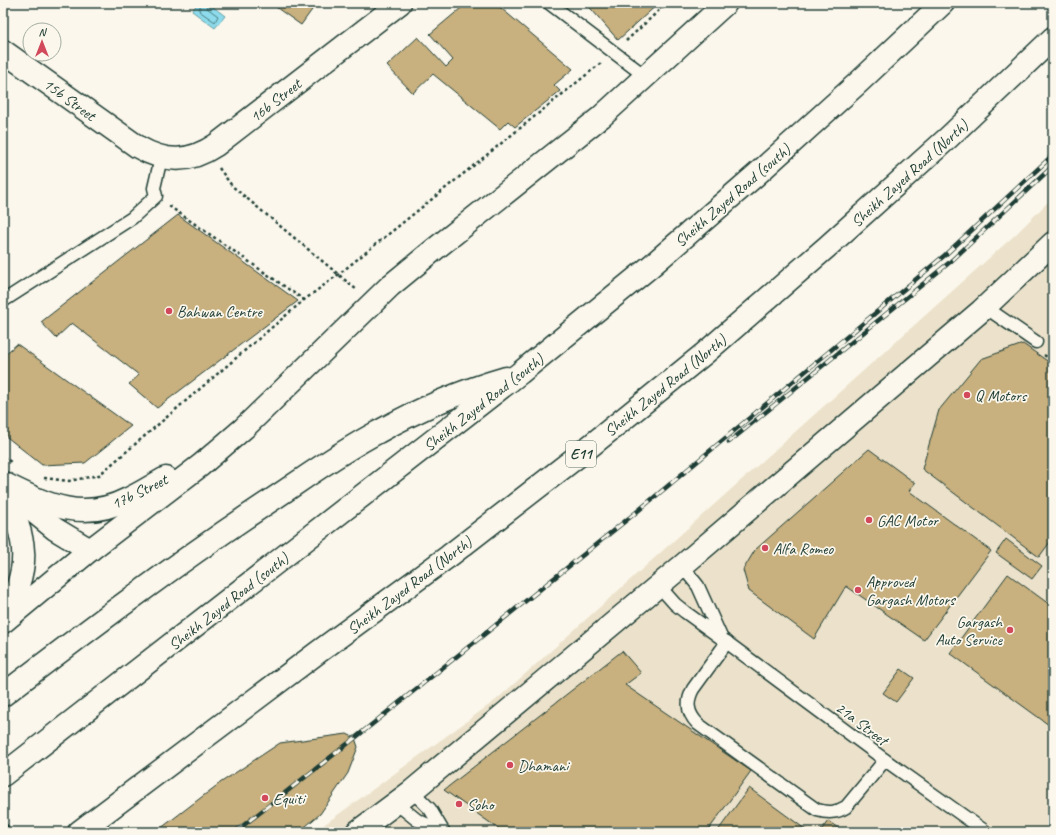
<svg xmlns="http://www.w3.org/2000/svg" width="1056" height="835" viewBox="0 0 1056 835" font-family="Caveat,sans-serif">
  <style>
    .built { fill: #ece2cb }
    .water { fill: #8ddbec; stroke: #619ca2 }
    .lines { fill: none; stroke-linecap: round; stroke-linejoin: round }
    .shore { stroke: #4b7c7e; stroke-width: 1 }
    .building { fill: #c8b07f; stroke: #1f3d34 }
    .service-casing { stroke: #1f3d34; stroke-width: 15 }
    .minor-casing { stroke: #1f3d34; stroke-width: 25 }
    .tertiary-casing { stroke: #1f3d34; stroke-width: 25 }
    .motorway-casing { stroke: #1f3d34; stroke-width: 25 }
    .path { stroke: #1f3d34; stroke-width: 2.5; stroke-dasharray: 3 3; stroke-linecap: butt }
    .service { stroke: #fbf7ec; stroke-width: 12 }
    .minor { stroke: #fbf7ec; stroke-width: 22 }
    .tertiary { stroke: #fbf7ec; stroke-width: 22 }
    .motorway { stroke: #fbf7ec; stroke-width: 22 }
    .rail-casing { stroke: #1f3d34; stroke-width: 4.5 }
    .rail { stroke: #fbf7ec; stroke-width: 3; stroke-dasharray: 9; stroke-linecap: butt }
    .poi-dot { fill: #d1495b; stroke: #fbf7ec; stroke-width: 1.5 }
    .labels { text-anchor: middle; stroke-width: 3.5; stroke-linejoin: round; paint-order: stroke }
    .shield { fill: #fbf7ec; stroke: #61756b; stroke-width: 1 }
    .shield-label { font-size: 15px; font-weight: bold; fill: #1f3d34 }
    .street-label { font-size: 16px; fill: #1f3d34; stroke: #fbf7ec }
    .poi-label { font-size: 16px; fill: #1f3d34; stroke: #fbf7ec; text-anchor: start }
  </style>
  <rect width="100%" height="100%" fill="#fbf7ec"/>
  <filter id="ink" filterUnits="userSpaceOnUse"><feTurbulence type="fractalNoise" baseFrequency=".025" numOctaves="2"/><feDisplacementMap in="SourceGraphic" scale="8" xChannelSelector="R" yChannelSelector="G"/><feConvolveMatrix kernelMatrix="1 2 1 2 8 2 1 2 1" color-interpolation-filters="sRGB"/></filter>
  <g filter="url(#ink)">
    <polygon class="built" points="1053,197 1053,832 314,832 496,700 1016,234"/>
    <polygon class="water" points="198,3 208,3 225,16 215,28 192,11"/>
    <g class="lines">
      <polyline class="shore" points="201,3 199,11 215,22 218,16 207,8 206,3"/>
    </g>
    <g class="building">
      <polygon points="281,3 309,3 314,7 301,25 277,8"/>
      <polygon points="467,3 495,3 573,69 554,85 560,91 515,127 508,121 500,129 433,74 413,93 387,66 418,37 446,67 453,60 430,34"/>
      <polygon points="586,3 659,3 618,40"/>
      <polygon points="178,215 298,301 157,408 129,384 139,375 72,323 56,338 41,322"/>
      <polygon points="17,344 131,426 85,463 42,465 3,434 3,356"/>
      <polygon points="1023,344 1053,365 1053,538 1039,557 922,469 939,410 981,359"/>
      <polygon points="869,449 915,483 909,491 991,551 924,640 846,586 814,639 749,591 743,570 755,550"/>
      <polygon points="1006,539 1042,566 1032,579 996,553"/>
      <polygon points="1008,574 1053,607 1053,728 950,653"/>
      <polygon points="622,651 641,673 625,685 751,771 707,832 503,832 444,790"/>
      <polygon points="901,669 914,678 896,702 883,693"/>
      <polygon points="347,734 355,738 358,747 348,773 320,814 299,832 156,832 220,783 280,743"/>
      <polygon points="749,788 809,832 717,832"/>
      <polygon points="828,821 841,830 840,832 820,832"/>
    </g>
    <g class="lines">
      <defs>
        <g id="service">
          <polyline points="549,3 645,76"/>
          <polyline points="3,301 132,218 156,196 154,188 161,158"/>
          <polyline points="985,307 1036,342"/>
          <polyline points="682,566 698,586 721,637"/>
          <polyline points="659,586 675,604 685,612 721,638 885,760 986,832"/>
          <path d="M727 642 693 689C686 702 687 713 698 724L817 810C828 813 836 813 846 807L885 760"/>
          <polyline points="412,791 430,809 443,831"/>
          <polyline points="396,803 417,820 444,832"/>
        </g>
        <g id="minor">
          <path d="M3 51 138 147C166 163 189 163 216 145L400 3"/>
          <path d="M3 483C46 504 81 523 128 499 141 493 153 485 166 478"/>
          <path d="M3 494C29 537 31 572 3 615"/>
          <polyline points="17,498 55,529 90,550"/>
          <polyline points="3,622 90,550 201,465 244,428 390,286 435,249 601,117 726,3"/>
        </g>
        <polyline id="tertiary" points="357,832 412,791 682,566 981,311 1053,243"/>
        <g id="motorway">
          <path d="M3 695C88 630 174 565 264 505 302 480 338 453 378 432 419 409 461 391 506 378"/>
          <polyline points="3,775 520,373 651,266 756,175 859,82 943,3"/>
          <polyline points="79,832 317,653 449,556 578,456 705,353 828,246 949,137 1053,38"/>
        </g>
      </defs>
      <use href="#service" class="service-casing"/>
      <use href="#minor" class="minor-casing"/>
      <use href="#tertiary" class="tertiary-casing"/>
      <use href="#motorway" class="motorway-casing"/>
      <g class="path">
        <polyline points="626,41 667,3"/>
        <polyline points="219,168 232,186 357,290"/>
        <polyline points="169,206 304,300"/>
        <polyline points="1044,355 1053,361"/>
        <polyline points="3,457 11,462"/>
        <polyline points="44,478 69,481 99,475 304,300 339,274 601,63"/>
        <polyline points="3,820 12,832"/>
      </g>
      <use href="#service" class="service"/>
      <use href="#minor" class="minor"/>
      <use href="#tertiary" class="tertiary"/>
      <use href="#motorway" class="motorway"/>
      <defs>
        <g id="rail">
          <polyline points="729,442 950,262 1053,166"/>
          <polyline points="235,832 355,738 639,510 945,255 1053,155"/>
        </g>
      </defs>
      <use href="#rail" class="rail-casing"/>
      <use href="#rail" class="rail"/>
    </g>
  </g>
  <g class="poi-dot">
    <circle cx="169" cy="311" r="4"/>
    <circle cx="967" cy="395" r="4"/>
    <circle cx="869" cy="520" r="4"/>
    <circle cx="765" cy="548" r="4"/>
    <circle cx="858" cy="590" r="4"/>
    <circle cx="1010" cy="630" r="4"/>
    <circle cx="510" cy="765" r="4"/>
    <circle cx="265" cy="798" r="4"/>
    <circle cx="459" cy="804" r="4"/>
  </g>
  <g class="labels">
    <rect class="shield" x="566" y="441" width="30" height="26" rx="3"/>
    <g class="shield-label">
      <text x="581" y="459">E11</text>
    </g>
    <g class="street-label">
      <text transform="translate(70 99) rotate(36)" y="6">15b Street</text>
      <text transform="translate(275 100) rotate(-38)" y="6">16b Street</text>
      <text transform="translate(909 173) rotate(-42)" y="6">Sheikh Zayed Road (North)</text>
      <text transform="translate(732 195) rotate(-41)" y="6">Sheikh Zayed Road (south)</text>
      <text transform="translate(665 385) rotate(-39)" y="6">Sheikh Zayed Road (North)</text>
      <text transform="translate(483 402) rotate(-38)" y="6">Sheikh Zayed Road (south)</text>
      <text transform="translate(139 491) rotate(-26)" y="6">17b Street</text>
      <text transform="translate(409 585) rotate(-37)" y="6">Sheikh Zayed Road (North)</text>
      <text transform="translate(228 601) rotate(-38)" y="6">Sheikh Zayed Road (south)</text>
      <text transform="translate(862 723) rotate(37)" y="6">21a Street</text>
    </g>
    <g class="poi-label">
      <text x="177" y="317">Bahwan Centre</text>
      <text x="975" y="401">Q Motors</text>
      <text x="877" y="526">GAC Motor</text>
      <text x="773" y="554">Alfa Romeo</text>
      <text x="866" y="587">Approved<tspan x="866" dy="18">Gargash Motors</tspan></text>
      <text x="1002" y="627" text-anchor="end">Gargash<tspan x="1002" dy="18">Auto Service</tspan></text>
      <text x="518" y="771">Dhamani</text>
      <text x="273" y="804">Equiti</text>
      <text x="467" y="810">Soho</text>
    </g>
  </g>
  <rect width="1056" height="835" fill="none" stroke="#fbf7ec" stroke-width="16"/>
  <rect x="8" y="8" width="1040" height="819" fill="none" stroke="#1f3d34" stroke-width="1.5" filter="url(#ink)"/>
  <g transform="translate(42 42)"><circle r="19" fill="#fbf7ec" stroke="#a3ada2"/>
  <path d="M0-3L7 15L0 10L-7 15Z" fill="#d1495b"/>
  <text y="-6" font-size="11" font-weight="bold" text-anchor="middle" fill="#1f3d34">N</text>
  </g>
</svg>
